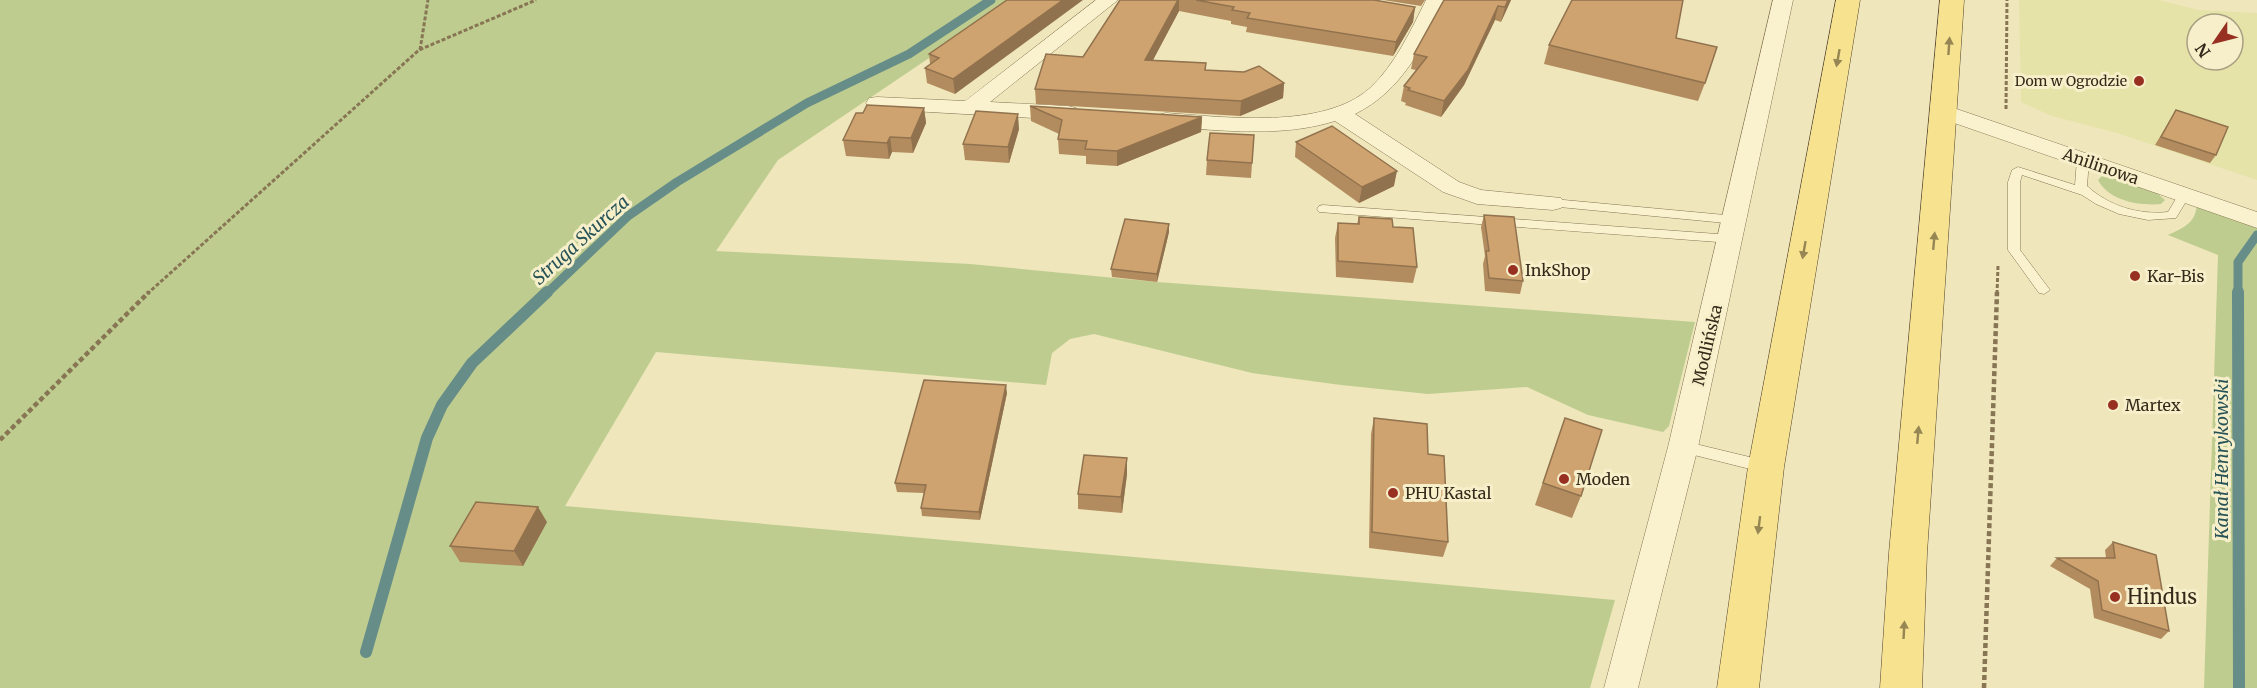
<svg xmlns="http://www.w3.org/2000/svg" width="2257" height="688" viewBox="0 0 2257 688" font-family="Merriweather,serif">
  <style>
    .farmland { fill: #e5e3a8; fill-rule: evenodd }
    .green { fill: #becd8f }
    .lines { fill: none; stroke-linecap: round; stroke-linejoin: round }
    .stream-far1 { stroke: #678d88; stroke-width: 9 }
    .stream { stroke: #678d88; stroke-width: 12 }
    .service-casing { stroke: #877554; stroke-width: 1 }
    .minor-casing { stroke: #877554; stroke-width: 1 }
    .primary-casing { stroke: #544229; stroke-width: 1 }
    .path-far1 { stroke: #877554; stroke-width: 3; stroke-dasharray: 4 2; stroke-linecap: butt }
    .path { stroke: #877554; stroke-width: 4.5; stroke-dasharray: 5 3; stroke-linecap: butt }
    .service { fill: #faf2ce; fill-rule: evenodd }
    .minor { fill: #faf2ce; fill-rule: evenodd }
    .primary { fill: #f6e28f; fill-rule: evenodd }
    .wall { fill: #b28c5f }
    .shaded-wall { fill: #91724e }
    .building { fill: #cfa36f; stroke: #91724e; stroke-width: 1.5 }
    .oneway { fill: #968654 }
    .poi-dot { fill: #983022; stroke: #f6efca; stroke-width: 2 }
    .labels { text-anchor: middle; stroke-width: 6; stroke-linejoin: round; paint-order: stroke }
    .far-poi-label { font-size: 14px; fill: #352a1a; stroke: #f6efca; text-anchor: end }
    .street-label { font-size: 16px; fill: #352a1a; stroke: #f6efca }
    .poi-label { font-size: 16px; fill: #352a1a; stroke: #f6efca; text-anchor: start }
    .water-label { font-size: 18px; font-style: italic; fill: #285356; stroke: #f6efca }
    .near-poi-label { font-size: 20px; fill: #352a1a; stroke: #f6efca; text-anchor: start }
  </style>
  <rect width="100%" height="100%" fill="#efe6bb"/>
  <path class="farmland" d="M2019 0H2159L2198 10 2257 13V180L2117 133 2052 116 2021 102ZM2197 24H2233V60H2197Z"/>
  <g class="green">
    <polygon points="0,0 1015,0 778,160 716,251 970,264 1157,282 1695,322 1669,426 1663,432 1588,415 1527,387 1428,394 1341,385 1252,373 1094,334 1070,339 1052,353 1046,385 656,352 565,506 1615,600 1590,688 0,688"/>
    <path d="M2103 175 2150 187 2165 200 2161 204C2139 206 2109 201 2098 180Z"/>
    <path d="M2197 203 2257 225V688H2204L2218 255 2168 235C2185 227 2196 223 2197 203Z"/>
  </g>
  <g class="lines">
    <g class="stream-far1">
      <polyline points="546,294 628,216 677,182 807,103 909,54 991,0"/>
      <polyline points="2238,294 2238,262 2257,235"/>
    </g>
    <g class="stream">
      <polyline points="2238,292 2239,688"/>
      <polyline points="366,652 427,438 442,405 472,363 547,292"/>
    </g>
    <defs>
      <g id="service">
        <path d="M2083 157 2089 160 2087 186C2109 206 2138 215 2168 212L2180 192 2184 191 2190 195 2176 218 2148 220 2119 214 2096 204 2082 195 2022 175 2020 182V250L2050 290 2044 294 2039 293 2008 250V182L2012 170 2018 167 2075 185 2077 160Z"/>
        <polygon points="1553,199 1736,216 1742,220 1736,224 1549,206 1547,203"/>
        <polygon points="1323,205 1731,235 1737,239 1731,243 1319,212 1317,209 1319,206"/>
        <polygon points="1683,441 1766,461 1771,463 1773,467 1771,471 1766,473 1678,451 1676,447 1678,443"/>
      </g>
      <g id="minor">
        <polygon points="1096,0 1118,0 990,102 1068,106 1076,108 1079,113 1076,118 1068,120 877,109 869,108 866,103 869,98 877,97 965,101"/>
        <path d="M1426 0H1446C1423 46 1402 91 1355 114L1459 182 1481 190 1561 198 1565 203 1561 208 1553 210 1477 204 1443 192 1335 121C1281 138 1222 130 1166 127L1158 125 1155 120 1158 115 1166 113C1225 117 1323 130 1370 88 1395 65 1411 30 1426 0Z"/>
        <polygon points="1773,0 1793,0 1698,447 1638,688 1604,688 1668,447"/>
        <polygon points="1945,105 2257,212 2257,228 1937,117 1934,112 1937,107"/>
      </g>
      <g id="primary">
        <polygon points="1836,0 1860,0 1784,467 1759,688 1717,688 1748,467"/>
        <polygon points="1940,0 1964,0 1927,553 1922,688 1880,688 1889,553"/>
      </g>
    </defs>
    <use href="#service" class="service-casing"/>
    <use href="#minor" class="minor-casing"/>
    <use href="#primary" class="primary-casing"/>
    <g class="path-far1">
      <polyline points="420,50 428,0"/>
      <polyline points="2006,109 2007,0"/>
      <polyline points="147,294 419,50 536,0"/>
      <polyline points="1997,294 1998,266"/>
    </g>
    <g class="path">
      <polyline points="0,440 149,292"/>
      <polyline points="1984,688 1997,292"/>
    </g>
    <use href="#service" class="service"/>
    <use href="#minor" class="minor"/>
    <use href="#primary" class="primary"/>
  </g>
  <g class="wall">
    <polygon points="1007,0 955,94 927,83 925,68 930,64 929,54"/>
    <polygon points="1120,0 1374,0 1415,7 1413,22 1393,56 1246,32 1247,27 1231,24 1231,21 1179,11 1153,60 1206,63 1206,70 1284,83 1283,98 1240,116 1036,104 1035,89 1083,57"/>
    <polygon points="1383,0 1425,0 1421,6"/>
    <polygon points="1444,0 1511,0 1501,22 1495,20 1464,85 1441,117 1405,105 1406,103 1401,101 1404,86 1416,70 1411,69 1414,54"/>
    <polygon points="1676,38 1705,83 1698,101 1544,64 1549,45"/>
    <polygon points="1030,106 1202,117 1201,132 1117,166 1086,164 1086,156 1059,154 1058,139 1059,134 1031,121"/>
    <polygon points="924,108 926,123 913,153 892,152 889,159 846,156 843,140 863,113"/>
    <polygon points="2176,110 2216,155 2210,163 2155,145"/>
    <polygon points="1019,129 1009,163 965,160 963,144"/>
    <polygon points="1254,135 1251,178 1206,175 1207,160"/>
    <polygon points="1296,142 1394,186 1359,203 1295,157"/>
    <polygon points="1484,215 1523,281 1520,294 1485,291 1483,264 1485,256 1481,227"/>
    <polygon points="1359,217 1393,227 1417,267 1413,283 1336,277 1335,238 1338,223 1357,224"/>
    <polygon points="1169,232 1157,282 1112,277 1111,269"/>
    <polygon points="1007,393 980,520 922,516 921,508 924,493 897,492 895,483"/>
    <polygon points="1374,418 1428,454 1448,542 1443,557 1369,548 1371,434"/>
    <polygon points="1557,441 1581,496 1572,518 1535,505"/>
    <polygon points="1127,458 1127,474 1122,513 1078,509 1078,494"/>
    <polygon points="547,522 523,566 460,562 450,546"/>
    <polygon points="2113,542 2169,631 2161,639 2094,618 2090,589 2050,566 2057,558 2106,558 2105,550"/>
  </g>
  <g class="shaded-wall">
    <polygon points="1063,0 1083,0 955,94 953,79"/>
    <polygon points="1178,0 1179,0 1179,11 1145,75 1145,60"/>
    <polygon points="1508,0 1511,0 1501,22 1505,7"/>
    <polygon points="1498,6 1495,20 1464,85 1441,117 1444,101"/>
    <polygon points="1415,7 1413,22 1393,56 1396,42"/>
    <polygon points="1284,83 1283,98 1240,116 1241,101"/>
    <polygon points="924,108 926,123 913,153 911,138"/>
    <polygon points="1018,114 1019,129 1009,163 1008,147"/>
    <polygon points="1202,117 1201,132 1117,166 1117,151"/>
    <polygon points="890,137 892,152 889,159 887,143"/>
    <polygon points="1397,171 1394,186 1359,203 1362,187"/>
    <polygon points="1169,224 1169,232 1157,282 1157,274"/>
    <polygon points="1006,385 1007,393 980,520 979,512"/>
    <polygon points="1127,458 1127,474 1122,513 1121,497"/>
    <polygon points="538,507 547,522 523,566 514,551"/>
  </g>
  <g class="building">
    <polygon points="1007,0 1063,0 953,79 925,68 939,58 929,54"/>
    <polygon points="1120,0 1178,0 1145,60 1206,63 1205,70 1244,72 1259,66 1284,83 1241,101 1035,89 1046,54 1083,57"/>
    <polygon points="1196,0 1374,0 1415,7 1396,42 1247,18 1250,13 1232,10 1234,7"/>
    <polygon points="1444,0 1508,0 1505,7 1498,6 1468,70 1444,101 1408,90 1410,88 1404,86 1427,57 1414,54"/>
    <polygon points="1572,0 1683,0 1676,38 1717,47 1705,83 1549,45"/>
    <polygon points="867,105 924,108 911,138 890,137 887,143 843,140 856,113 863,113"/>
    <polygon points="1030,106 1202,117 1117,151 1085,149 1087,141 1058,139 1062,120"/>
    <polygon points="2176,110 2228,127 2216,155 2161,137"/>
    <polygon points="976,111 1018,114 1008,147 963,144"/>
    <polygon points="1332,126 1397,171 1362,187 1296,142"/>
    <polygon points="1210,133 1254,135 1252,163 1207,160"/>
    <polygon points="1484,215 1514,217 1523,281 1489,278 1486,251 1489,251"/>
    <polygon points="1359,217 1392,219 1393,227 1413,228 1417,267 1338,261 1338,223 1359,224"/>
    <polygon points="1125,219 1169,224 1157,274 1111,269"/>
    <polygon points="924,380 1006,385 979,512 921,508 926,485 895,483"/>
    <polygon points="1374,418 1427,424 1428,454 1444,456 1448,542 1372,532"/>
    <polygon points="1565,418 1602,430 1581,496 1543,483"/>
    <polygon points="1084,455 1127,458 1121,497 1078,494"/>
    <polygon points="476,502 538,507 514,551 450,546"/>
    <polygon points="2113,542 2156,555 2169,631 2102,610 2098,581 2057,558 2115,558"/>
  </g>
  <defs><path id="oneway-solid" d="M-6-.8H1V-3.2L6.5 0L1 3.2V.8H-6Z" transform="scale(1.5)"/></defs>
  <g class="oneway">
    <use href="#oneway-solid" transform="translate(1949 46) rotate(-86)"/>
    <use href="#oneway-solid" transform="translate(1838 58) rotate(100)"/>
    <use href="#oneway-solid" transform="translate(1934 241) rotate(-85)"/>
    <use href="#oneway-solid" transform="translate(1804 250) rotate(100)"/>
    <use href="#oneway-solid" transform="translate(1918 435) rotate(-85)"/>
    <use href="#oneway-solid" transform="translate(1759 525) rotate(97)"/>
    <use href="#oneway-solid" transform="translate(1904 630) rotate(-87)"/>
  </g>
  <g class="poi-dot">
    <circle cx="2139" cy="81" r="6"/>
    <circle cx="1513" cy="270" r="6"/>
    <circle cx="2135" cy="276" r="6"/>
    <circle cx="2113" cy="405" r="6"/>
    <circle cx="1564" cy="479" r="6"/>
    <circle cx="1393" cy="493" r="6"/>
    <circle cx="2115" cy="597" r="6"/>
  </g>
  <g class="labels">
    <g class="far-poi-label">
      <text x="2127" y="86">Dom w Ogrodzie</text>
    </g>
    <g class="street-label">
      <text transform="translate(2101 166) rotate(19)" y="6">Anilinowa</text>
      <text transform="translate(1707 345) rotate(-77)" y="6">Modlińska</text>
    </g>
    <g class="poi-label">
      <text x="1525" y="276">InkShop</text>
      <text x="2147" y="282">Kar-Bis</text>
      <text x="2125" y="411">Martex</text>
      <text x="1576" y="485">Moden</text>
      <text x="1405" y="499">PHU Kastal</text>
    </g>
    <g class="water-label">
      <text transform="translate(581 240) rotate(-42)" y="6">Struga Skurcza</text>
      <text transform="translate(2222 459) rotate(-90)" y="6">Kanał Henrykowski</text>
    </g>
    <g class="near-poi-label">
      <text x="2127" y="604">Hindus</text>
    </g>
  </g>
  <g transform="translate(2215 42) rotate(235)"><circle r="28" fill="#f6efca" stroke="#a9a084" stroke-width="1.5"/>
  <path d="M0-4.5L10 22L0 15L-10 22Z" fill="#983022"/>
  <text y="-9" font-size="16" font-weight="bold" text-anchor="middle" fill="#352a1a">N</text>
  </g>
</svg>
